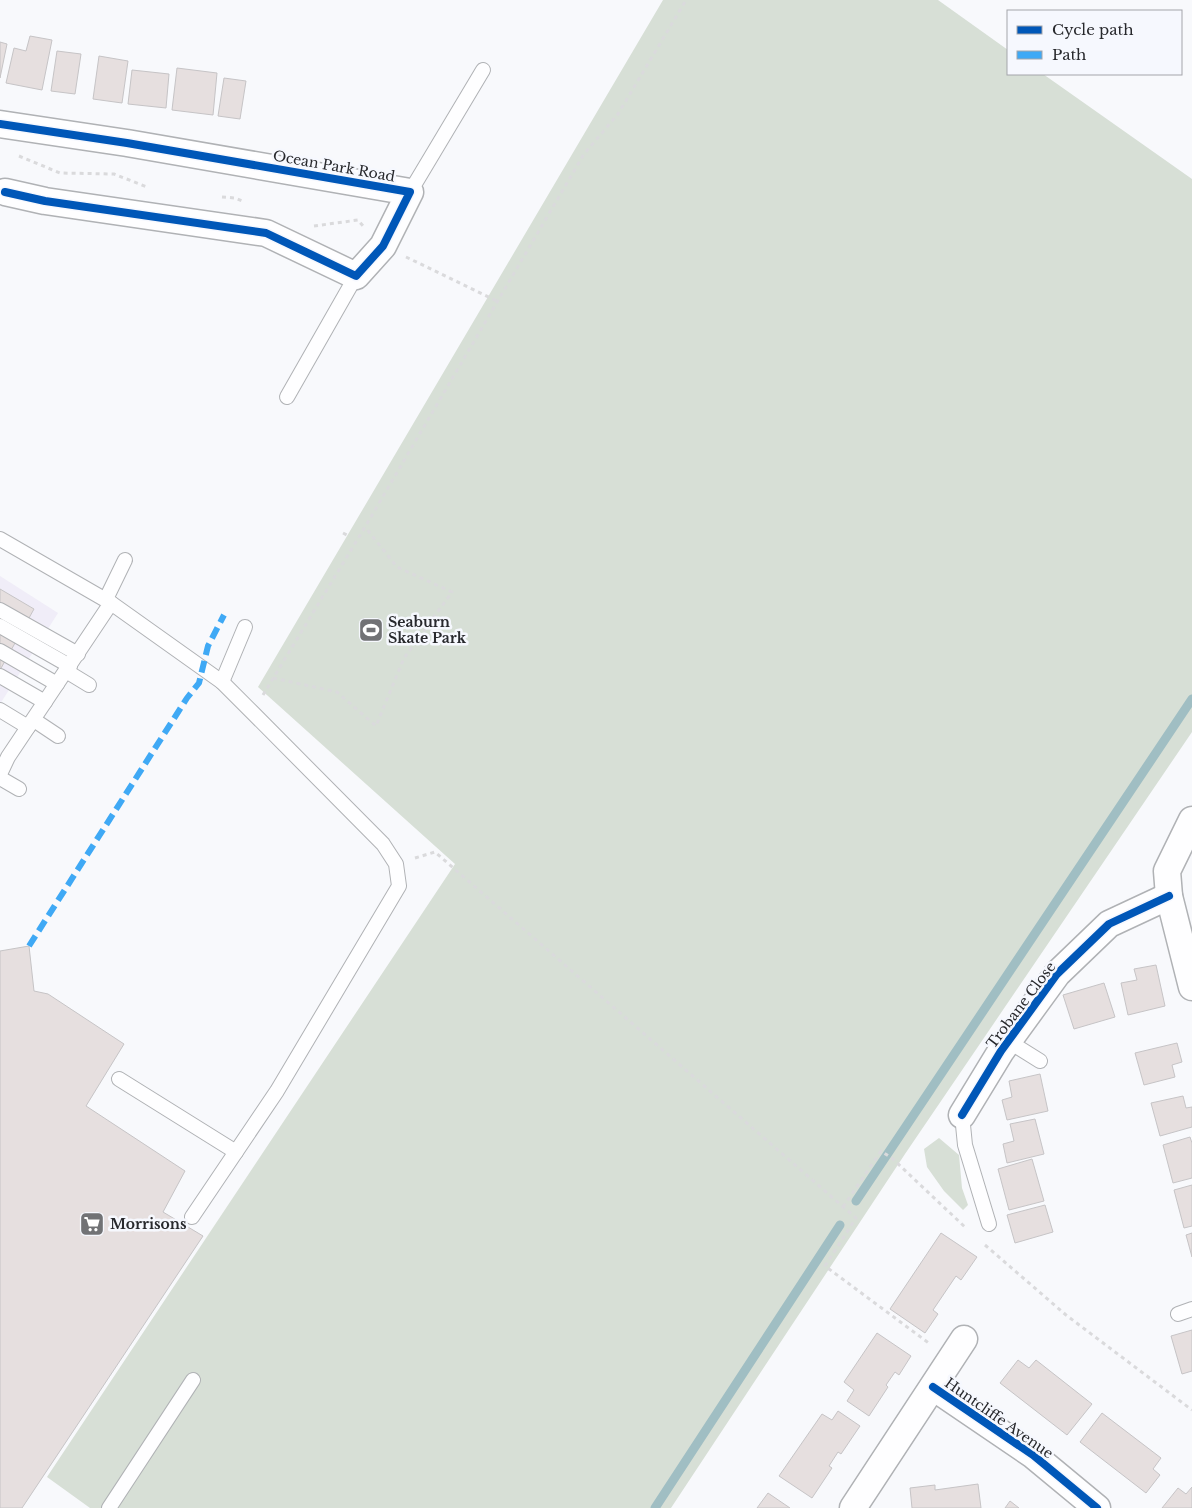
<svg xmlns="http://www.w3.org/2000/svg" width="1192" height="1508" viewBox="0 0 1192 1508" font-family="'Libre Baskerville',serif">
  <style>
    .commercial { fill: #f0edf8 }
    .green { fill: #d7dfd6 }
    .lines { fill: none; stroke-linecap: round; stroke-linejoin: round }
    .stream { stroke: #a0bec3; stroke-width: 9 }
    .building { fill: #e6dfdf; stroke: #c6c4c6 }
    .lane-casing { stroke: #b0b2b5; stroke-width: 16 }
    .street-casing { stroke: #b0b2b5; stroke-width: 29 }
    .path { stroke: #dadadc; stroke-width: 3; stroke-dasharray: 4 4; stroke-linecap: butt }
    .lane { stroke: #fefeff; stroke-width: 14 }
    .street { stroke: #fefeff; stroke-width: 26 }
    .quiet { stroke: #3fa9f5; stroke-width: 6; stroke-dasharray: 12 6; stroke-linecap: butt }
    .cycleway-casing { stroke: #f6f8fe; stroke-width: 11 }
    .cycleway { stroke: #0057b8; stroke-width: 8 }
    .labels { text-anchor: middle; stroke-width: 5; stroke-linejoin: round; paint-order: stroke }
    .street-label { font-size: 14px; fill: #28292d; stroke: #f6f8fe }
    .poi-label { font-size: 14px; font-weight: bold; fill: #28292d; stroke: #f6f8fe; text-anchor: start }
  </style>
  <rect width="100%" height="100%" fill="#f8f9fc"/>
  <polygon class="commercial" points="0,576 58,613 0,704"/>
  <g class="green">
    <polygon points="663,0 938,0 1008,50 1008,74 1043,74 1192,179 1192,732 905,1154 671,1508 90,1508 47,1477 455,864 258,687"/>
    <polygon points="939,1138 959,1155 962,1188 968,1205 963,1210 944,1191 927,1167 924,1149"/>
  </g>
  <g class="lines">
    <g class="stream">
      <polyline points="856,1201 1192,699"/>
      <polyline points="655,1508 840,1225"/>
    </g>
  </g>
  <g class="building">
    <polygon points="30,36 52,40 42,90 6,83 14,48 26,51"/>
    <polygon points="0,42 7,44 0,78"/>
    <polygon points="57,51 81,54 75,94 51,91"/>
    <polygon points="99,56 128,61 122,103 93,99"/>
    <polygon points="177,68 217,73 213,115 172,110"/>
    <polygon points="132,70 169,74 166,108 128,104"/>
    <polygon points="224,78 246,81 240,119 218,116"/>
    <polygon points="0,589 34,609 0,670"/>
    <polygon points="29,946 34,991 48,994 124,1044 86,1106 185,1171 163,1212 203,1236 22,1508 0,1508 0,951"/>
    <polygon points="1156,965 1165,1006 1128,1015 1121,983 1137,980 1134,969"/>
    <polygon points="1104,983 1115,1017 1074,1029 1063,995"/>
    <polygon points="1177,1043 1182,1062 1172,1065 1175,1077 1144,1085 1135,1053"/>
    <polygon points="1040,1074 1048,1111 1007,1120 1002,1100 1012,1097 1009,1081"/>
    <polygon points="1183,1096 1186,1108 1192,1107 1192,1127 1160,1136 1151,1103"/>
    <polygon points="1035,1119 1044,1154 1007,1163 1003,1144 1014,1141 1010,1124"/>
    <polygon points="1190,1137 1192,1143 1192,1178 1173,1183 1163,1145"/>
    <polygon points="1032,1159 1044,1201 1009,1210 998,1169"/>
    <polygon points="1192,1185 1192,1226 1184,1228 1174,1190"/>
    <polygon points="1045,1205 1053,1232 1015,1243 1007,1215"/>
    <polygon points="941,1233 977,1257 961,1280 956,1276 933,1310 938,1314 925,1333 890,1309"/>
    <polygon points="1192,1233 1192,1257 1186,1235"/>
    <polygon points="1192,1330 1192,1371 1182,1374 1171,1336"/>
    <polygon points="877,1333 911,1356 899,1375 895,1372 886,1385 888,1387 869,1416 847,1401 854,1390 844,1382"/>
    <polygon points="1018,1360 1029,1368 1036,1360 1092,1404 1067,1435 1000,1383"/>
    <polygon points="838,1411 860,1426 841,1454 838,1452 829,1466 832,1468 812,1498 779,1476 822,1414 832,1420"/>
    <polygon points="1102,1413 1161,1458 1153,1469 1160,1475 1146,1493 1080,1442"/>
    <polygon points="978,1484 981,1508 912,1508 910,1488 935,1485 935,1490"/>
    <polygon points="1192,1487 1192,1508 1162,1508 1178,1488 1186,1494"/>
    <polygon points="768,1493 790,1508 757,1508"/>
    <polygon points="1010,1501 1019,1508 1005,1508"/>
  </g>
  <g class="lines">
    <defs>
      <g id="lane">
        <polyline points="410,192 483,70"/>
        <polyline points="287,397 356,276"/>
        <polyline points="0,539 111,603 8,757 0,774"/>
        <polyline points="106,599 125,560"/>
        <polyline points="111,603 222,682 253,713 383,844 396,864 399,886 277,1091 192,1217"/>
        <polyline points="0,610 78,654"/>
        <polyline points="0,626 70,666"/>
        <polyline points="0,651 57,684"/>
        <polyline points="66,671 89,685"/>
        <polyline points="0,676 45,702"/>
        <polyline points="222,682 245,627"/>
        <polyline points="0,710 28,727"/>
        <polyline points="34,720 58,736"/>
        <polyline points="0,778 19,789"/>
        <polyline points="1008,1041 1040,1061"/>
        <polyline points="119,1079 236,1152"/>
        <polyline points="962,1115 965,1145 989,1224"/>
        <polyline points="1178,1314 1192,1309"/>
        <polyline points="109,1508 193,1380"/>
      </g>
      <g id="street">
        <polyline points="0,124 127,143 410,192 383,246 356,276 266,233 45,201 5,192"/>
        <polyline points="1192,820 1167,871 1169,896 1192,987"/>
        <polyline points="962,1115 1001,1051 1057,974 1109,924 1169,896"/>
        <polyline points="933,1387 1033,1455 1097,1508"/>
        <polyline points="853,1508 964,1339"/>
      </g>
    </defs>
    <use href="#lane" class="lane-casing"/>
    <use href="#street" class="street-casing"/>
    <g class="path">
      <polyline points="19,156 60,173 114,174 147,187"/>
      <polyline points="222,197 235,198 242,201"/>
      <polyline points="314,226 358,220 363,226"/>
      <polyline points="406,257 497,301"/>
      <polyline points="343,533 349,536"/>
      <polyline points="273,678 337,692 376,726 404,658 452,592 397,567 365,527"/>
      <polyline points="263,695 365,527 584,154 618,114 686,0"/>
      <polyline points="415,858 435,852 856,1218 825,1266 930,1344"/>
      <polyline points="843,1207 881,1151 893,1159 967,1229"/>
      <polyline points="985,1245 1066,1315 1192,1410"/>
    </g>
    <use href="#lane" class="lane"/>
    <use href="#street" class="street"/>
    <polyline class="quiet" points="29,946 187,698 199,683 208,646 224,615"/>
    <defs>
      <g id="cycleway">
        <polyline points="0,124 127,143 410,192 383,246 356,276 266,233 45,201 5,192"/>
        <polyline points="962,1115 1001,1051 1057,974 1109,924 1169,896"/>
        <polyline points="933,1387 1033,1455 1097,1508"/>
      </g>
    </defs>
    <use href="#cycleway" class="cycleway-casing"/>
    <use href="#cycleway" class="cycleway"/>
  </g>
  <defs>
    <symbol id="stadium-square" viewBox="-11 -11 22 22"><rect x="-9" y="-9" width="18" height="18" rx="4" fill="#717275" stroke="#f6f8fe"/><path d="M0-5a6.5 5 0 1 0 0 10a6.5 5 0 1 0 0-10ZM-3.5-1.8h7v3.6h-7Z" fill="#fff"/></symbol>
    <symbol id="supermarket-square" viewBox="-11 -11 22 22"><rect x="-9" y="-9" width="18" height="18" rx="4" fill="#717275" stroke="#f6f8fe"/><path d="M-6-5.5h2.5l.6 2H6L4.5 2H-2.5L-4.4-4H-6ZM-1.5 3.2a1.3 1.3 0 1 0 .1 0ZM3 3.2a1.3 1.3 0 1 0 .1 0Z" fill="#fff"/></symbol>
  </defs>
  <g fill-rule="evenodd">
    <use href="#stadium-square" x="357" y="616" width="28" height="28"/>
    <use href="#supermarket-square" x="78" y="1210" width="28" height="28"/>
  </g>
  <g class="labels">
    <g class="street-label">
      <text transform="translate(334 166) rotate(10)" y="5">Ocean Park Road</text>
      <text transform="translate(1021 1005) rotate(-53)" y="5">Trobane Close</text>
      <text transform="translate(999 1418) rotate(35)" y="5">Huntcliffe Avenue</text>
    </g>
    <g class="poi-label">
      <text x="388" y="627">Seaburn<tspan x="388" dy="16">Skate Park</tspan></text>
      <text x="110" y="1229">Morrisons</text>
    </g>
  </g>
  <rect x="1007" y="10" width="175" height="65" fill="#f6f8fe" stroke="#a4a5aa"/>
  <rect x="1017" y="26" width="25" height="8" fill="#0057b8" stroke="#a4a5aa"/>
  <text x="1052" y="35" font-size="15" fill="#28292d">Cycle path</text>
  <rect x="1017" y="51" width="25" height="8" fill="#3fa9f5" stroke="#a4a5aa"/>
  <text x="1052" y="60" font-size="15" fill="#28292d">Path</text>
</svg>
